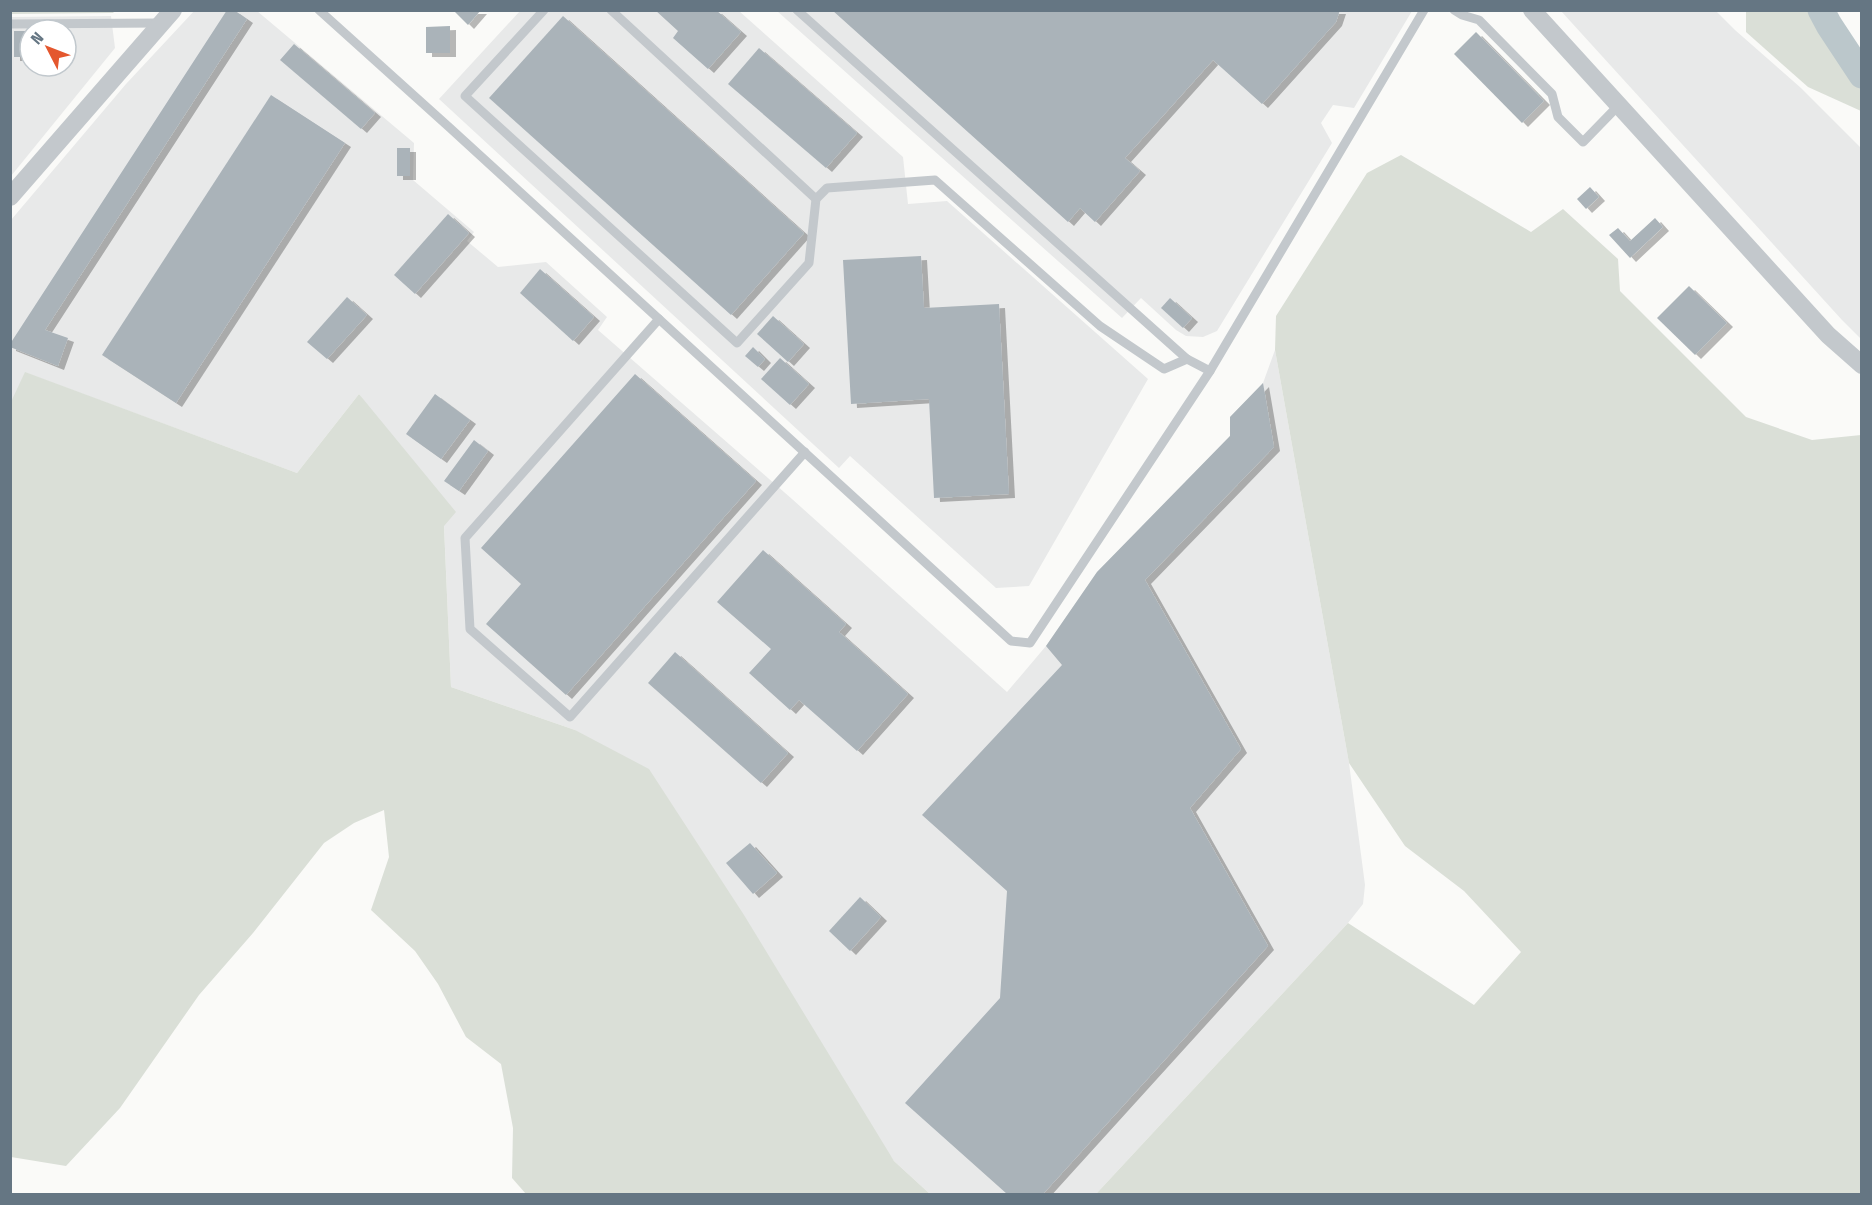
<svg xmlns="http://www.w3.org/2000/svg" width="1872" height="1205" viewBox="0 0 1872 1205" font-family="'Fira Sans Condensed',sans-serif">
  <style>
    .built { fill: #e8e9e9; fill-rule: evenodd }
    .green { fill: #dadfd7 }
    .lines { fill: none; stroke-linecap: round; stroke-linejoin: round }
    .river { stroke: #bbc7cb; stroke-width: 27 }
    .building { fill: #aab3b9; filter: url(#shadow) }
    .lane { stroke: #c3c8cc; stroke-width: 9 }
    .street { stroke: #c3c8cc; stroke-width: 18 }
  </style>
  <defs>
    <filter id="shadow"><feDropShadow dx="6" dy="4" stdDeviation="0" flood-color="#0004"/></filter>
  </defs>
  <rect width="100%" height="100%" fill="#fafaf8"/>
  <g class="built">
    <polygon points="195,10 257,11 414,143 413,180 474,232 467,241 498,267 546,262 607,317 598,330 792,499 1007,692 1046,646 1097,572 1230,436 1230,417 1263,383 1275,350 1349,763 1365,885 1363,904 1348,923 1096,1194 930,1194 894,1161 575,730 451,687 444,525 359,394 297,473 26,373 11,404 11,220 126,84"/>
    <polygon points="520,11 739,11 903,157 908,204 947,201 1148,379 1029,586 996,588 850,456 839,468 439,99"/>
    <polygon points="777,11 1412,11 1354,108 1333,105 1321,123 1332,143 1217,331 1203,337 1186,336 1176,330 1141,298 1122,318"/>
    <polygon points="1561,11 1716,11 1735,30 1801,88 1861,148 1861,339 1842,320"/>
    <path d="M111 16 115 48 11 176V17ZM30 30H66V66H30Z"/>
  </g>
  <g class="green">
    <polygon points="10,11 11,10 115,11 113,13 11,14"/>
    <polygon points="1746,11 1814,11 1861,86 1861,111 1808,87 1746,32"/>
    <polygon points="1401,155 1531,232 1563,209 1618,259 1620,291 1746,417 1812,440 1861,435 1861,1194 1096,1194 1348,923 1474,1005 1521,952 1464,891 1405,846 1349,763 1275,350 1276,316 1367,173"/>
    <polygon points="25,372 297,473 359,394 456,512 444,526 451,687 575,730 649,769 744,915 894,1161 930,1194 526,1194 512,1178 513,1128 501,1064 466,1037 438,984 415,951 371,910 389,857 384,810 354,823 324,843 253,933 199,995 120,1108 66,1166 11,1157 10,404"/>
  </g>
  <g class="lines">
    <polyline class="river" points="1821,10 1829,25 1862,75"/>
  </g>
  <g class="building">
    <polygon points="227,10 234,10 247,19 45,330 68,338 58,366 10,347 10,344"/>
    <polygon points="453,10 481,10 468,25"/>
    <polygon points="655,10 716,10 741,32 708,69 673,38 678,31"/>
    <polygon points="832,10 1340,10 1336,22 1262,104 1213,60 1125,158 1140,171 1095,222 1080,208 1068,222"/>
    <polygon points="563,16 804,233 731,315 489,98"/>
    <polygon points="450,26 450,53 426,53 426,27"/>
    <rect x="14" y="31" width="16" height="26"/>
    <polygon points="1476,32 1544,101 1522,123 1454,54"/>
    <polygon points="294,44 375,113 361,129 280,60"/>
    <polygon points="759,48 857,133 826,168 728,84"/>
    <polygon points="271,95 345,143 176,403 102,355"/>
    <rect x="397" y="148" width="13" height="28"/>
    <polygon points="1590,187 1599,197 1586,209 1577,199"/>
    <polygon points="448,214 469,233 415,294 394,275"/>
    <polygon points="1655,218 1663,227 1630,258 1609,235 1618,228 1630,241"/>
    <polygon points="921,256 924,308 999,304 1009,494 934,498 929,399 851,404 843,260"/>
    <polygon points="540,269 594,317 573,341 520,293"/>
    <polygon points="1689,286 1727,323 1695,355 1657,318"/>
    <polygon points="347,297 367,315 327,359 307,342"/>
    <polygon points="1170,298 1192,318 1183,328 1161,308"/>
    <polygon points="773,316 804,344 788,362 757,334"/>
    <polygon points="753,347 765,359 758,367 745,356"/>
    <polygon points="780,358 809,384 790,405 761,379"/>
    <polygon points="635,374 756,481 566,695 486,624 521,584 481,548"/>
    <polygon points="1263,383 1274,447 1145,580 1241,749 1190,808 1268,946 1043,1194 1007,1194 905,1103 1000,998 1007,891 922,815 1062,665 1046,646 1097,572 1230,436 1230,417"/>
    <polygon points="435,394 470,420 441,459 406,434"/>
    <polygon points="474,440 488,451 459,491 444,481"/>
    <polygon points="763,550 846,624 839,632 908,694 857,751 799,700 790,710 749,673 771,649 717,602"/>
    <polygon points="675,652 788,753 761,783 648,683"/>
    <polygon points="750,843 777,873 753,894 726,863"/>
    <polygon points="860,897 881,917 850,951 829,931"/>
  </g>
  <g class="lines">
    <g class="lane">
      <polyline points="319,10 450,128 1011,641 1030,643 1210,371"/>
      <polyline points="544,10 465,96 737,343 809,263 816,199 827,188 935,180 1100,326 1164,369 1187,359"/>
      <polyline points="611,10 816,199"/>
      <polyline points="797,10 1187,359 1210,371 1424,10"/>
      <polyline points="1454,10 1462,15 1479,20 1552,94 1558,117 1583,142 1618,106"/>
      <polyline points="10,24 159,23"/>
      <polyline points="659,319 465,538 470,629 570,717 805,452"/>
    </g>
    <g class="street">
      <polyline points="1532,10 1828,335 1862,365"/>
      <polyline points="10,197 173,10"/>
    </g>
  </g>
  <rect width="1872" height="1205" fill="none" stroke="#657683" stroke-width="24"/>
  <g transform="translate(48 48) rotate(312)"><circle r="28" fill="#ffffff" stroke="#c1c8cd" stroke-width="1.5"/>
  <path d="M0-4.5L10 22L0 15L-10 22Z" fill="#e4572e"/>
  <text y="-9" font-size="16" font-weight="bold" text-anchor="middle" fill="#657683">N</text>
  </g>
</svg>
